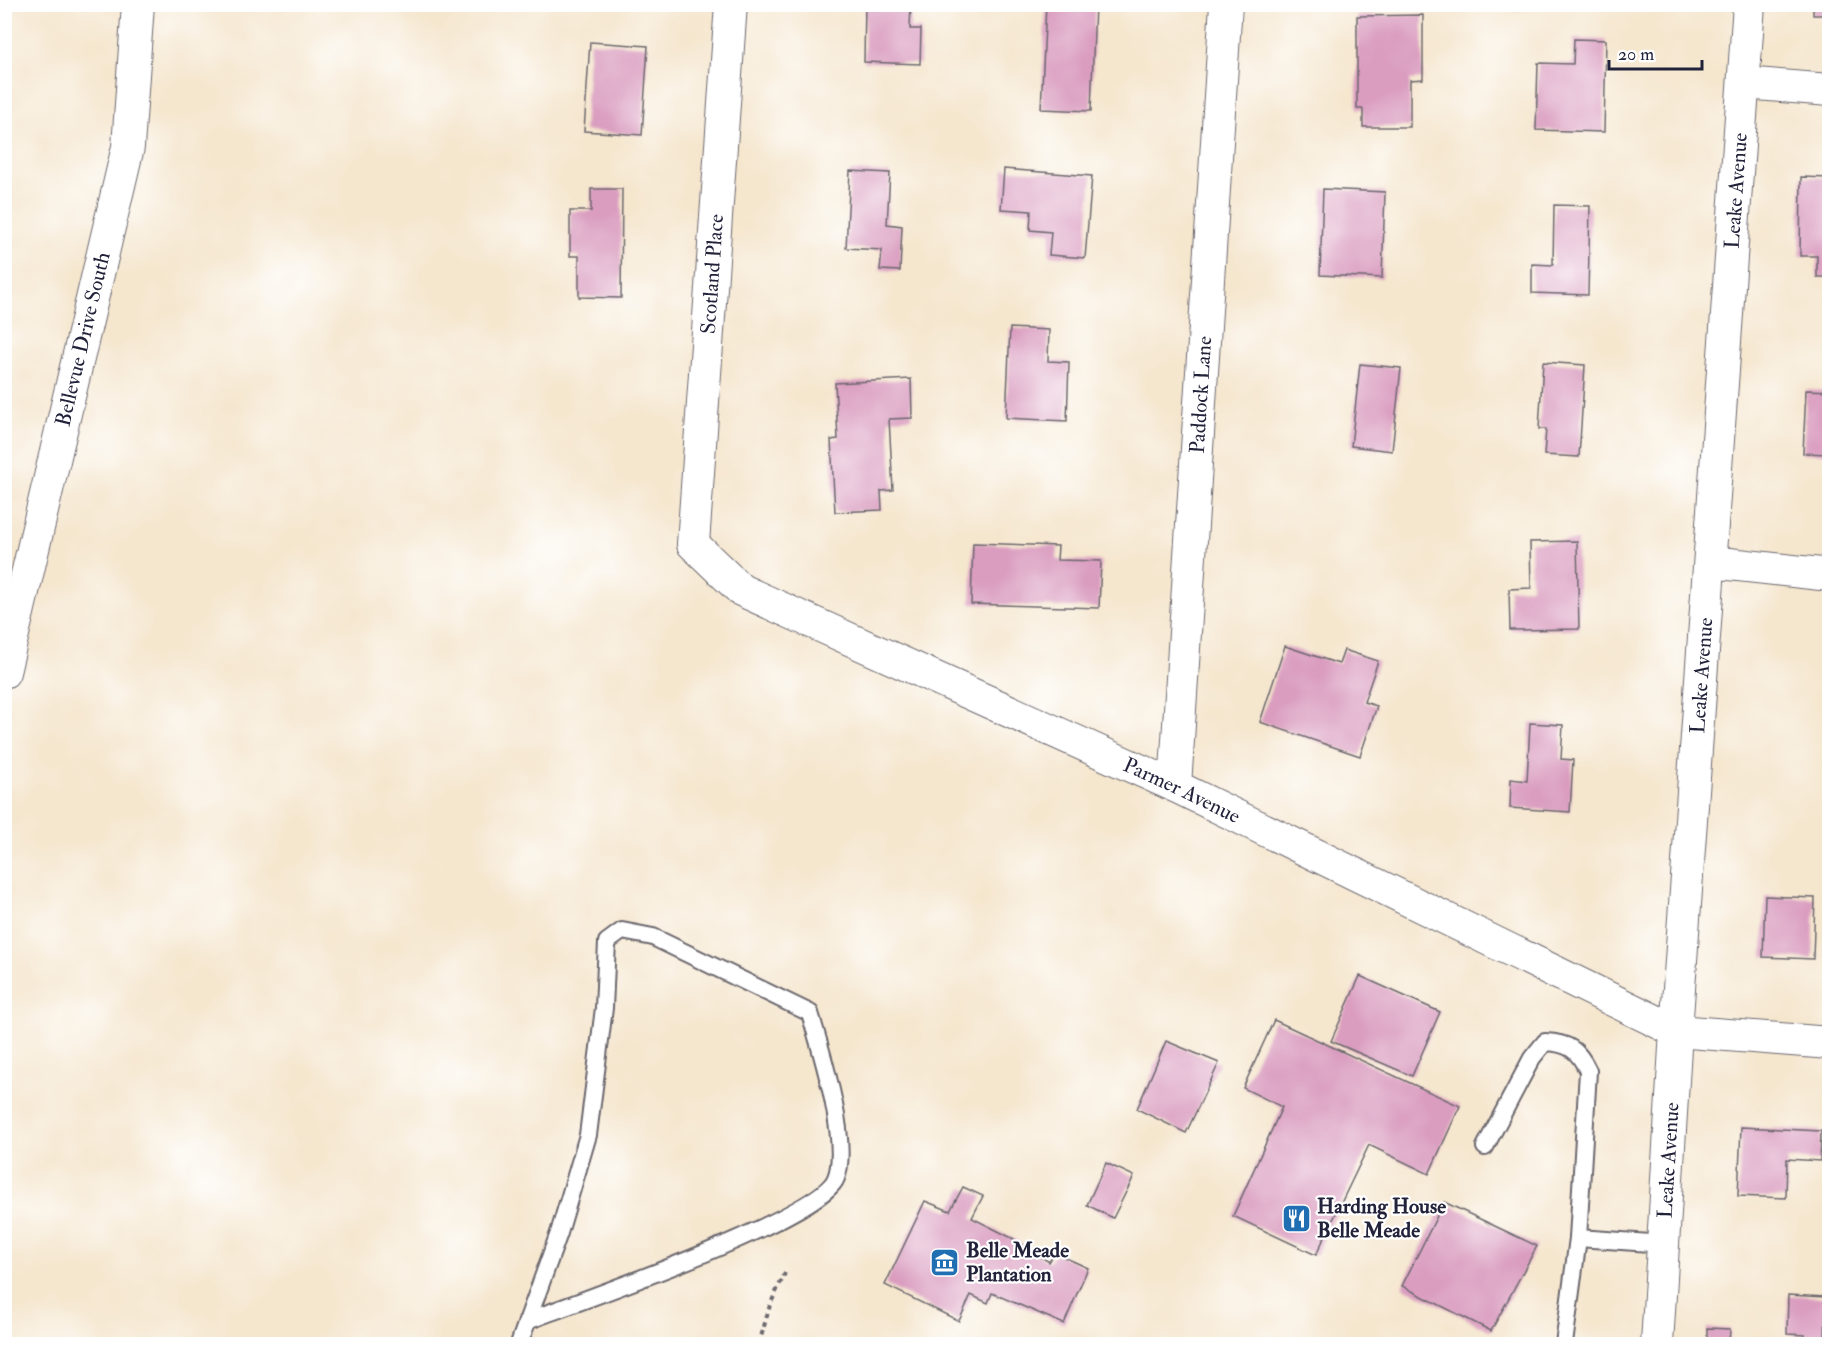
<svg xmlns="http://www.w3.org/2000/svg" width="1834" height="1349" viewBox="0 0 1834 1349" font-family="'IM FELL Double Pica',serif">
  <style>
    .building { fill: #da9dc0 }
    .lines { fill: none; stroke-linecap: round; stroke-linejoin: round }
    .service-casing { stroke: #6c676e; stroke-width: 20 }
    .minor-casing { stroke: #6c676e; stroke-width: 34 }
    .path { stroke: #6c676e; stroke-width: 4; stroke-dasharray: 4.5 4.5; stroke-linecap: butt }
    .service { stroke: #fff; stroke-width: 16 }
    .minor { stroke: #fff; stroke-width: 32 }
    .labels { text-anchor: middle; stroke-width: 4.5; stroke-linejoin: round; paint-order: stroke }
    .street-label { font-size: 21px; fill: #22223b; stroke: #fff }
    .poi-label { font-size: 21px; font-weight: bold; fill: #22223b; stroke: #fff; text-anchor: start }
  </style>
  <rect width="100%" height="100%" fill="#fff"/>
  <filter id="ink" filterUnits="userSpaceOnUse"><feTurbulence type="fractalNoise" baseFrequency=".0167" numOctaves="2"/><feDisplacementMap in="SourceGraphic" scale="12" xChannelSelector="R" yChannelSelector="G"/><feConvolveMatrix kernelMatrix="1 2 1 2 8 2 1 2 1" color-interpolation-filters="sRGB"/></filter>
  <filter id="wash" filterUnits="userSpaceOnUse"><feTurbulence type="fractalNoise" baseFrequency=".008" numOctaves="4" result="noise"/><feDisplacementMap in="SourceGraphic" scale="24" xChannelSelector="R" yChannelSelector="G"/><feGaussianBlur stdDeviation="1.35" result="paint"/><feColorMatrix in="noise" values="0 0 0 0 0 0 0 0 0 0 0 0 0 0 0 0 0 1.4 0 .05"/><feComposite in="paint" operator="in"/></filter>
  <g filter="url(#wash)">
    <rect width="100%" height="100%" fill="#f5e6ce"/>
    <g id="blocks">
      <g class="building">
        <polygon points="865,4 911,4 910,29 921,29 920,64 864,62"/>
        <polygon points="1046,4 1095,4 1091,111 1041,109"/>
        <rect x="1813" y="4" width="17" height="11"/>
        <polygon points="1423,15 1423,79 1410,80 1410,127 1363,127 1363,109 1357,109 1357,16"/>
        <polygon points="1574,39 1606,40 1604,132 1536,130 1538,63 1573,64"/>
        <polygon points="590,42 648,46 642,135 584,131"/>
        <polygon points="1004,169 1092,176 1085,258 1049,255 1051,232 1030,230 1031,211 1001,209"/>
        <polygon points="850,171 890,173 887,224 902,226 900,271 880,270 882,250 846,248"/>
        <polygon points="1801,177 1830,178 1830,277 1817,277 1817,256 1800,256"/>
        <polygon points="591,189 622,189 621,298 579,297 579,256 570,256 570,211 591,211"/>
        <polygon points="1323,189 1385,192 1382,278 1320,275"/>
        <polygon points="1554,205 1590,206 1588,295 1532,293 1532,264 1553,265"/>
        <polygon points="1010,328 1049,330 1048,361 1069,362 1067,421 1006,418"/>
        <polygon points="1543,362 1585,365 1579,457 1544,455 1546,429 1539,429"/>
        <polygon points="1360,364 1401,368 1392,451 1351,446"/>
        <polygon points="911,379 912,418 889,419 893,490 881,491 882,510 835,512 831,440 838,439 835,383"/>
        <polygon points="1806,390 1830,391 1830,454 1803,453"/>
        <polygon points="1577,541 1579,629 1510,630 1509,589 1531,588 1530,542"/>
        <polygon points="973,543 1058,546 1057,560 1101,561 1099,608 971,604"/>
        <polygon points="1285,646 1339,664 1344,650 1378,661 1364,702 1377,706 1360,756 1260,722"/>
        <polygon points="1530,723 1563,725 1561,759 1573,760 1570,812 1510,808 1511,779 1527,781"/>
        <polygon points="1765,896 1815,898 1813,959 1763,957"/>
        <polygon points="1360,976 1440,1012 1412,1076 1331,1041"/>
        <polygon points="1274,1020 1460,1106 1429,1174 1369,1145 1316,1255 1233,1216 1282,1107 1243,1088"/>
        <polygon points="1166,1041 1219,1063 1186,1133 1137,1109"/>
        <polygon points="1741,1127 1821,1131 1820,1161 1787,1159 1786,1198 1738,1196"/>
        <polygon points="1106,1163 1134,1176 1113,1218 1087,1205"/>
        <polygon points="963,1187 983,1196 972,1218 1012,1238 1049,1262 1055,1253 1088,1268 1064,1324 992,1293 988,1303 971,1295 959,1321 885,1285 925,1201 950,1211"/>
        <polygon points="1444,1202 1537,1246 1491,1331 1402,1286"/>
        <polygon points="1788,1295 1826,1297 1825,1344 1805,1344 1805,1335 1787,1334"/>
        <polygon points="1707,1328 1730,1329 1729,1344 1707,1344"/>
      </g>
    </g>
  </g>
  <g filter="url(#ink)">
    <use href="#blocks" fill-opacity="0" stroke="#6c676e" stroke-width="1.5"/>
    <g class="lines">
      <defs>
        <g id="service">
          <path d="M1485 1147 1532 1058 1545 1042C1568 1043 1578 1049 1588 1071L1578 1238 1564 1344"/>
          <polyline points="1578,1238 1665,1244"/>
          <path d="M519 1344 559 1233 588 1135 604 1008 607 942 622 931 653 937 810 1013C821 1050 850 1143 836 1178 821 1218 577 1302 527 1321"/>
        </g>
        <g id="minor">
          <path id="s1" d="M731 4 693 544 741 590 1175 786 1676 1031 1830 1043"/>
          <polyline points="1744,83 1830,90"/>
          <polyline points="1711,562 1830,575"/>
          <path id="s2" d="M4 672 128 147 138 4"/>
          <path id="s3" d="M1175 786 1226 4"/>
          <path id="s4" d="M1657 1344 1676 1031 1749 4"/>
        </g>
      </defs>
      <use href="#service" class="service-casing"/>
      <use href="#minor" class="minor-casing"/>
      <polyline class="path" points="759,1344 770,1305 785,1273"/>
      <use href="#service" class="service"/>
      <use href="#minor" class="minor"/>
    </g>
  </g>
  <defs>
    <symbol id="restaurant-square" viewBox="-11 -11 22 22"><rect x="-9" y="-9" width="18" height="18" rx="4" fill="#1f6fb2" stroke="#fff"/><path d="M-5-6h1v4h1v-4h1v4h1v-4h1v5L-1.5 .5V6h-2V.5L-5-1ZM5-6V6H3V1.5H1.5Q1.5-4 5-6Z" fill="#fff"/></symbol>
    <symbol id="museum-square" viewBox="-11 -11 22 22"><rect x="-9" y="-9" width="18" height="18" rx="4" fill="#1f6fb2" stroke="#fff"/><path d="M0-6L6-3V-2H-6V-3ZM-5-1h2V3h-2ZM-1-1h2V3h-2ZM3-1h2V3H3ZM-6 4H6V6H-6Z" fill="#fff"/></symbol>
  </defs>
  <g fill-rule="evenodd">
    <use href="#restaurant-square" x="1280" y="1202" width="33" height="33"/>
    <use href="#museum-square" x="928" y="1246" width="33" height="33"/>
  </g>
  <g class="labels">
    <g class="street-label">
      <text dy="7" stroke="none"><textPath href="#s4" startOffset="1156">Leake Avenue</textPath></text>
      <text transform="translate(712 274) rotate(-86)" y="7">Scotland Place</text>
      <text dy="7" stroke="none"><textPath href="#s2" startOffset="342">Bellevue Drive South</textPath></text>
      <text dy="7" stroke="none"><textPath href="#s3" startOffset="392">Paddock Lane</textPath></text>
      <text dy="7" stroke="none"><textPath href="#s4" startOffset="670">Leake Avenue</textPath></text>
      <text dy="7" stroke="none"><textPath href="#s1" startOffset="1092">Parmer Avenue</textPath></text>
      <text dy="7" stroke="none"><textPath href="#s4" startOffset="184">Leake Avenue</textPath></text>
    </g>
    <g class="poi-label">
      <text x="1317" y="1213">Harding House<tspan x="1317" dy="24">Belle Meade</tspan></text>
      <text x="966" y="1257">Belle Meade<tspan x="966" dy="24">Plantation</tspan></text>
    </g>
  </g>
  <rect width="1834" height="1349" fill="none" stroke="#fff" stroke-width="24"/>
  <path d="M1609 60v9h93v-9" fill="none" stroke="#22223b" stroke-width="3"/>
  <text x="1618" y="60" font-size="18" fill="#22223b" stroke="#ffffff" stroke-width="4.5" paint-order="stroke">20 m</text>
</svg>
